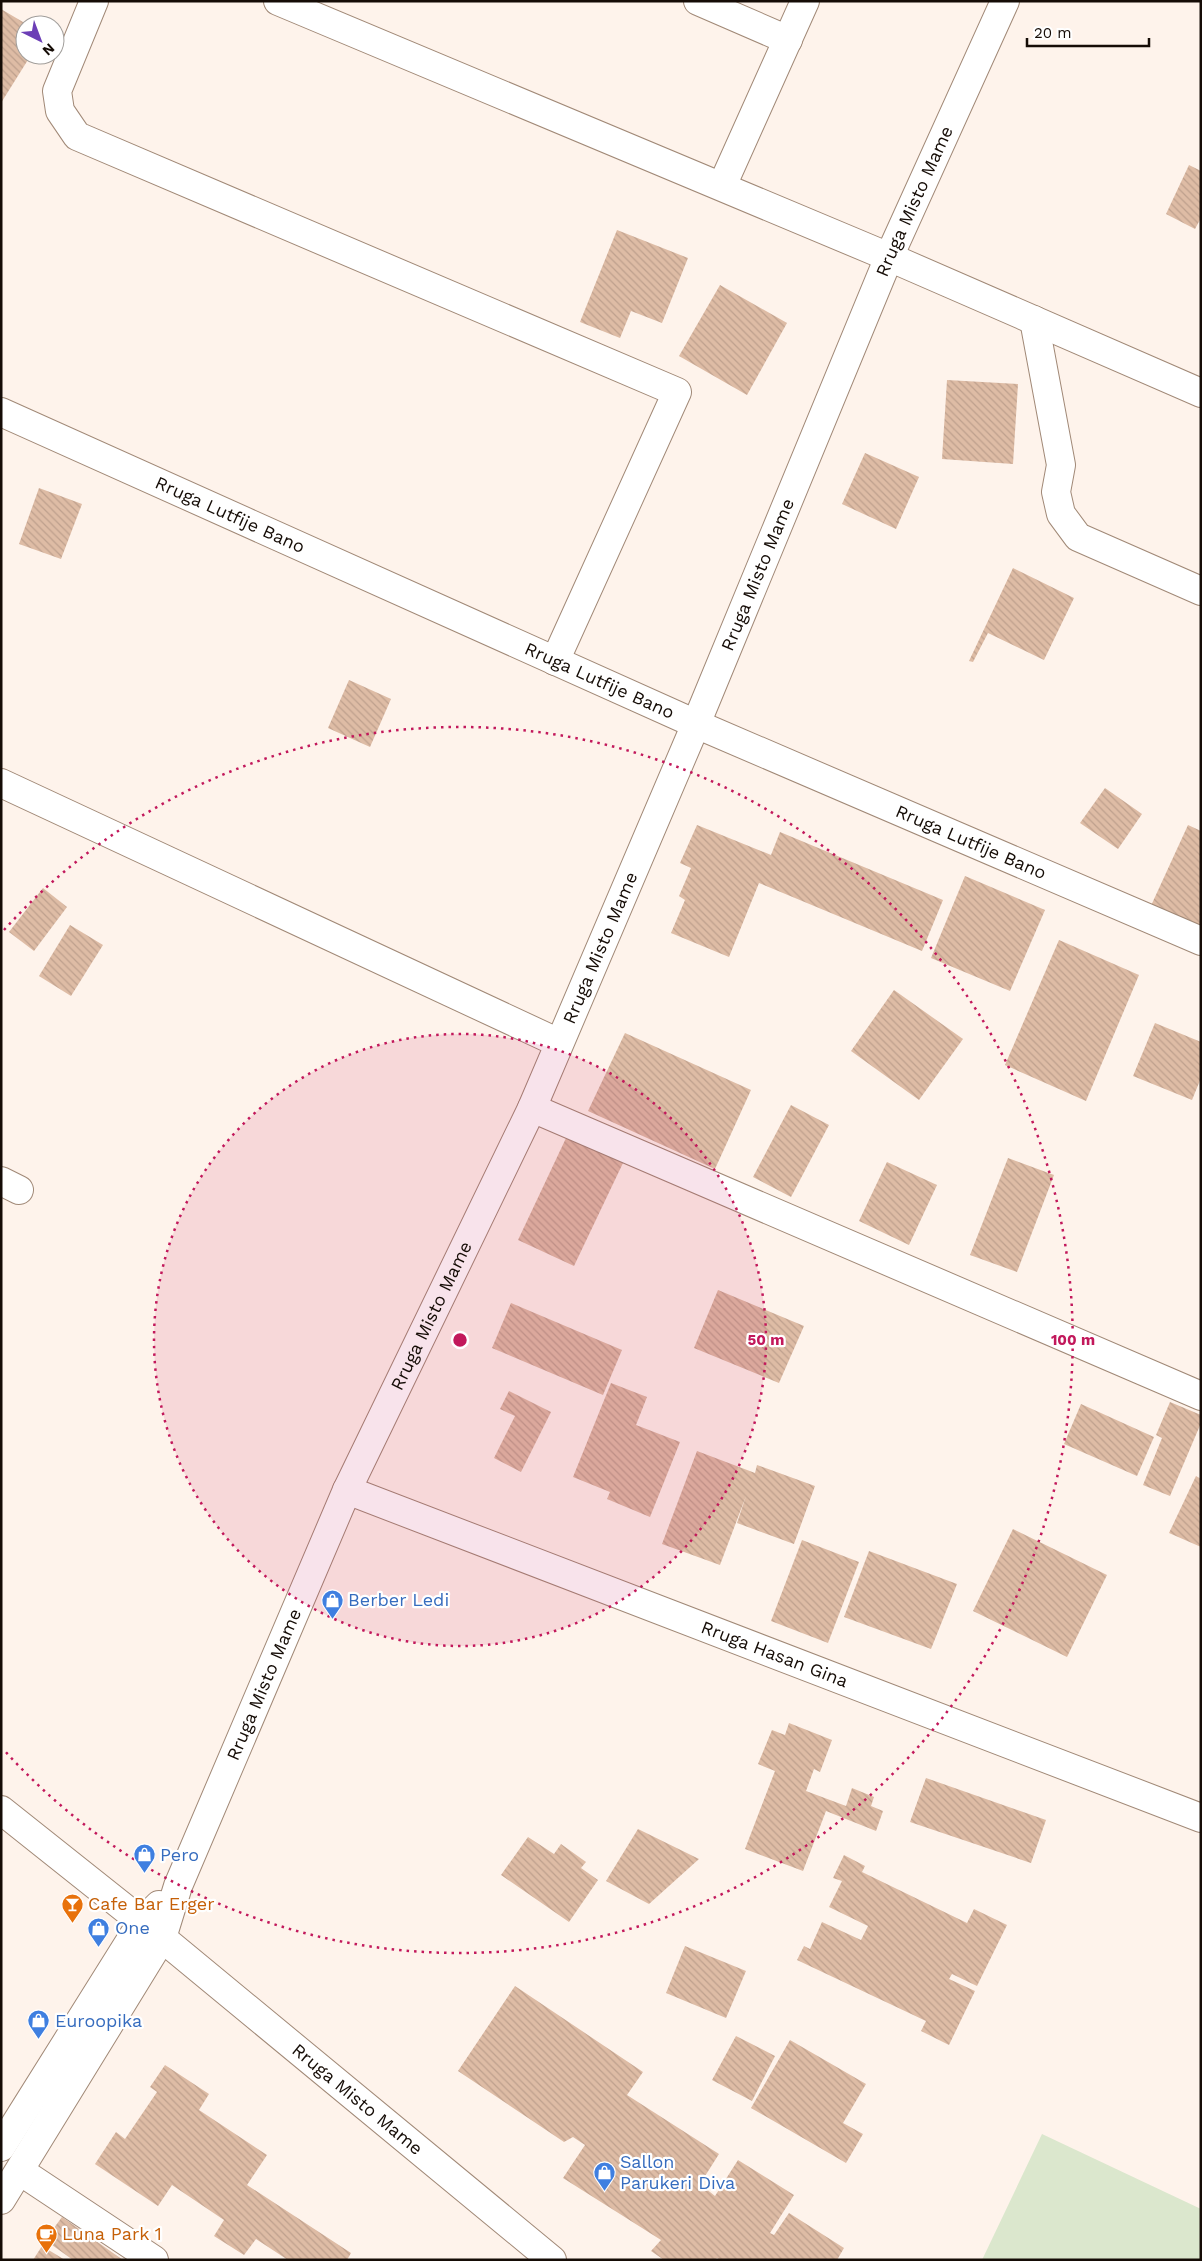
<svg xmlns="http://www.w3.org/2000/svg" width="1202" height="2261" viewBox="0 0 1202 2261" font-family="'Work Sans',sans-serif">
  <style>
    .garden { fill: #dbe7cd }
    .building { fill: url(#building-back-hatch) }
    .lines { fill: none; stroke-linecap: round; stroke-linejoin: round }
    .minor-casing { stroke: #a18977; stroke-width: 30 }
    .major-casing { stroke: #a18977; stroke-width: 30 }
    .minor { stroke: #fff; stroke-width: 28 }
    .major { stroke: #fff; stroke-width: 28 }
    .ring { fill: none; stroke: #c2185b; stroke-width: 2.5; stroke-dasharray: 2.5 5 }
    .labels { text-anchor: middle; stroke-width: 4.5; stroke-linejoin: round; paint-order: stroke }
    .street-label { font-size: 18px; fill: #150c06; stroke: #fff }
    .shop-label { font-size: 18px; fill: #366cbe; stroke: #fff; text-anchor: start }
    .food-label { font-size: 18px; fill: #c56008; stroke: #fff; text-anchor: start }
    .centre { fill: #c2185b; stroke: #fff; stroke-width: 2.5 }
    .ring-label { font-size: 15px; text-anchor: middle; font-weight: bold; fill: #c2185b; stroke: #fff; stroke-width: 4.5; stroke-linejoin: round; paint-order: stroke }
  </style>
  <defs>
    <pattern id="building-back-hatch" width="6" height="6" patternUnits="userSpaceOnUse" patternTransform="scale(1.25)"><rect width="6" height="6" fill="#debca5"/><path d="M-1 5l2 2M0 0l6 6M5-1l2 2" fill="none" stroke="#bea08d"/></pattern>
  </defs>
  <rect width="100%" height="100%" fill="#fef3eb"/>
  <polygon class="garden" points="1042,2134 1201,2209 1201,2260 982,2260"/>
  <g class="building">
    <polygon points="1,9 28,25 25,25 25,55 31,55 1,103"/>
    <polygon points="1189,165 1201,171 1201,218 1195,229 1166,214"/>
    <polygon points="617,230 688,258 662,323 631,311 620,338 580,322"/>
    <polygon points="720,285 787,323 747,395 679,356"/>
    <polygon points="947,380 1018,384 1013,464 942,459"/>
    <polygon points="865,453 919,477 896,529 842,504"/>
    <polygon points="39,488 82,504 61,559 19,544"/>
    <polygon points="1013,568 1074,598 1044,660 988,633 973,662 969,661"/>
    <polygon points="349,680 391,699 370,747 328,728"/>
    <polygon points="1105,788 1142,814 1118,849 1080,823"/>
    <polygon points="697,825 771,855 780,832 943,900 922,951 759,883 729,957 671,933 685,900 679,896 691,868 680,863"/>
    <polygon points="1188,825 1201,831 1201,934 1149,910"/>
    <polygon points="965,876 1045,910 1010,991 931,958"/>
    <polygon points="43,888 67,907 34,951 9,932"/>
    <polygon points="70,925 103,945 71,996 39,976"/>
    <polygon points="1059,940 1139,975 1086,1101 1005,1065"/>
    <polygon points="894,990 963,1039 919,1100 851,1051"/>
    <polygon points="1155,1023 1201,1042 1201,1078 1192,1100 1133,1076"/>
    <polygon points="625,1033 751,1090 715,1169 588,1111"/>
    <polygon points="791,1105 829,1125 791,1197 753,1177"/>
    <polygon points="567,1136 623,1163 574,1266 518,1240"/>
    <polygon points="1008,1158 1054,1175 1017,1272 970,1255"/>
    <polygon points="887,1162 937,1185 909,1245 859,1221"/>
    <polygon points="718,1290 804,1326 779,1383 694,1348"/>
    <polygon points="511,1303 622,1350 603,1395 492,1348"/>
    <polygon points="611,1383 647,1397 636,1425 680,1442 650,1517 607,1499 610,1492 573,1477"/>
    <polygon points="509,1391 551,1412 521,1472 494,1458 515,1416 500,1409"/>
    <polygon points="1170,1402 1201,1415 1201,1423 1170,1496 1143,1485 1162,1438 1156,1435"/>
    <polygon points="1081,1404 1154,1437 1137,1476 1064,1444"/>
    <polygon points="697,1451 755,1473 757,1465 815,1486 794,1544 737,1523 746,1496 720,1565 662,1544"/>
    <polygon points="1196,1476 1201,1479 1201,1547 1169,1533"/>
    <polygon points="1013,1529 1107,1575 1067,1657 973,1611"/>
    <polygon points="802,1540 859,1562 828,1643 771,1621"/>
    <polygon points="869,1551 957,1584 931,1649 844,1617"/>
    <polygon points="789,1723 832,1740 820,1772 814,1769 806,1791 846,1806 852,1788 874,1797 871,1806 883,1811 876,1831 826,1811 803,1871 745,1849 775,1771 758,1764 772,1730 785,1735"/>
    <polygon points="926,1778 1046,1820 1031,1863 910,1822"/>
    <polygon points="638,1829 699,1859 649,1904 606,1881"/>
    <polygon points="528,1837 554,1854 561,1844 586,1862 581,1868 598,1880 569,1922 501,1875"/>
    <polygon points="844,1855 865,1866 862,1872 967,1923 974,1909 1007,1925 977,1986 952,1974 949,1979 975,1991 949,2045 921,2031 926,2021 797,1960 804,1946 810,1949 822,1922 861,1940 868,1926 829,1907 842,1881 833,1878"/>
    <polygon points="685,1946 746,1971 726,2018 666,1993"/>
    <polygon points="515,1986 643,2072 627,2095 719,2154 700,2184 715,2196 738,2160 794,2195 770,2233 774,2235 789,2213 844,2248 837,2260 720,2260 717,2258 715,2260 664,2260 651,2251 661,2240 563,2178 585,2145 573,2137 564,2142 458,2071"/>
    <polygon points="736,2036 775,2056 752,2101 712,2080"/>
    <polygon points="790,2040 866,2084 843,2123 863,2134 846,2163 751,2108"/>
    <polygon points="165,2065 209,2094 199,2110 267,2155 247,2185 351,2253 347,2260 288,2260 256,2239 244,2255 214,2236 224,2220 172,2185 158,2206 95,2164 116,2132 125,2139 157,2092 150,2087"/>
    <polygon points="62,2217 123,2260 73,2260 45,2240"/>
    <polygon points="42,2246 65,2260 33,2260"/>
  </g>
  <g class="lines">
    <defs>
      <g id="minor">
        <polyline points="94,1 57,91 60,111 77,136 677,392 555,661"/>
        <polyline points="278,1 889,257 1201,393"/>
        <polyline points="698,1 788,40"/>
        <polyline points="722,186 805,1"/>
        <polyline points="1034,320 1061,465 1056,492 1061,514 1078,537 1201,591"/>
        <path id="s1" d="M1 412 696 724 1201 941"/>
        <polyline points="1,783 559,1043"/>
        <polyline points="532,1108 1201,1396"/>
        <polyline points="1,1181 19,1190"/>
        <path id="s2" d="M347 1490 1201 1818"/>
        <polyline points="1,2147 142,1922 159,1905"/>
        <polyline points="20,2171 154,2260"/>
        <path id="s3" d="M1 2200 162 1938 178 1886 347 1490 532 1108 696 724 889 257 1005 1"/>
      </g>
      <g id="major">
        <path id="s4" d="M1 1810 162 1938 552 2260"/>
      </g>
    </defs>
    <use href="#minor" class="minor-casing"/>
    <use href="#major" class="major-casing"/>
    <use href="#minor" class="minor"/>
    <use href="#major" class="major"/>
  </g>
  <circle cx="460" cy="1340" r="306" fill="#c2185b" fill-opacity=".12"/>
  <g class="ring">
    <circle cx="460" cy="1340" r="306"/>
    <path d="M4 930A613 613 0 1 1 4 1750"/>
  </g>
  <defs>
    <symbol id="shop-pin" viewBox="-11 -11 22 30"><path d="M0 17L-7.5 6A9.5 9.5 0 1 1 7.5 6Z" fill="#3f7fe0" stroke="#fff"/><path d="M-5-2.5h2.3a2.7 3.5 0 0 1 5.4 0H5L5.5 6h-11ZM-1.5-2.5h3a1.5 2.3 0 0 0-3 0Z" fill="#fff"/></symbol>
    <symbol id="bar-pin" viewBox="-11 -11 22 30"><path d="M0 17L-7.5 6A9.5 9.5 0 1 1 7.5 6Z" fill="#e8710a" stroke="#fff"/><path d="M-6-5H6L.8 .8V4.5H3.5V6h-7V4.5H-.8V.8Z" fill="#fff"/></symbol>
    <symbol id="cafe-pin" viewBox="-11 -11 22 30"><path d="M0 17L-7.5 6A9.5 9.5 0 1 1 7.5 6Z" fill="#e8710a" stroke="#fff"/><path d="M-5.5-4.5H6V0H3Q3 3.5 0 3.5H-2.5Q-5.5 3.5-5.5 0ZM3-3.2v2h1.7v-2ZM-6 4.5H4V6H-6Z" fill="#fff"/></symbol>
  </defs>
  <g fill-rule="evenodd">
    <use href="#shop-pin" x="320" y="1588" width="25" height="34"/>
    <use href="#shop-pin" x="132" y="1842" width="25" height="34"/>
    <use href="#bar-pin" x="60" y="1892" width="25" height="34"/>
    <use href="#shop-pin" x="86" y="1916" width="25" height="34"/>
    <use href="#shop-pin" x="26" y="2008" width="25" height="34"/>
    <use href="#shop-pin" x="592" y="2160" width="25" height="34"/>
    <use href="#cafe-pin" x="34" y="2222" width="25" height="34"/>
  </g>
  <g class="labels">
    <g class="street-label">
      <text dy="6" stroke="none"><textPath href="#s3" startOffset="2201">Rruga Misto Mame</textPath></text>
      <text dy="6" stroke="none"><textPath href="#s1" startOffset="251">Rruga Lutfije Bano</textPath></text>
      <text dy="6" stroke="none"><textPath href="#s3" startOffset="1796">Rruga Misto Mame</textPath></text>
      <text dy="6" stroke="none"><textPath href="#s1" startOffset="656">Rruga Lutfije Bano</textPath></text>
      <text dy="6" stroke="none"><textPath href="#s1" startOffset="1061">Rruga Lutfije Bano</textPath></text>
      <text dy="6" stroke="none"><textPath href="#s3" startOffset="1391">Rruga Misto Mame</textPath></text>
      <text dy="6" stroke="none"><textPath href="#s3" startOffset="986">Rruga Misto Mame</textPath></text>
      <text dy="6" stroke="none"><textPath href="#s2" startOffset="458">Rruga Hasan Gina</textPath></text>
      <text dy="6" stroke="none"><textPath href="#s3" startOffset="581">Rruga Misto Mame</textPath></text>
      <text dy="6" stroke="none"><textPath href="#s4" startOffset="459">Rruga Misto Mame</textPath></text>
    </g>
    <g class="shop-label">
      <text x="348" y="1606">Berber Ledi</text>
      <text x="160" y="1861">Pero</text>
      <text x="115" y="1934">One</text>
      <text x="55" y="2027">Euroopika</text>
      <text x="620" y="2168">Sallon<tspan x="620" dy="21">Parukeri Diva</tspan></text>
    </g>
    <g class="food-label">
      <text x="88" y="1910">Cafe Bar Erger</text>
      <text x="62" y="2240">Luna Park 1</text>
    </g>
  </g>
  <circle cx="460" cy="1340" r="8" class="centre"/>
  <g class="ring-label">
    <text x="766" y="1345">50 m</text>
    <text x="1073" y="1345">100 m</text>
  </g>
  <rect width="1202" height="2261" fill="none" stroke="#150c06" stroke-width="5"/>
  <g transform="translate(40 40) rotate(138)"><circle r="24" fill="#ffffff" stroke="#a19e9b"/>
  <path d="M0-4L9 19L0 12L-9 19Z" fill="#6c3eb6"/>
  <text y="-8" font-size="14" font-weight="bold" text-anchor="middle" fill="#150c06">N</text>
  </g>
  <path d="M1027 38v8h122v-8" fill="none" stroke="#150c06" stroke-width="2.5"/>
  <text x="1034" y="38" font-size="15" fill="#150c06" stroke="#ffffff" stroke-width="4" paint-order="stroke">20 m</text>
</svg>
